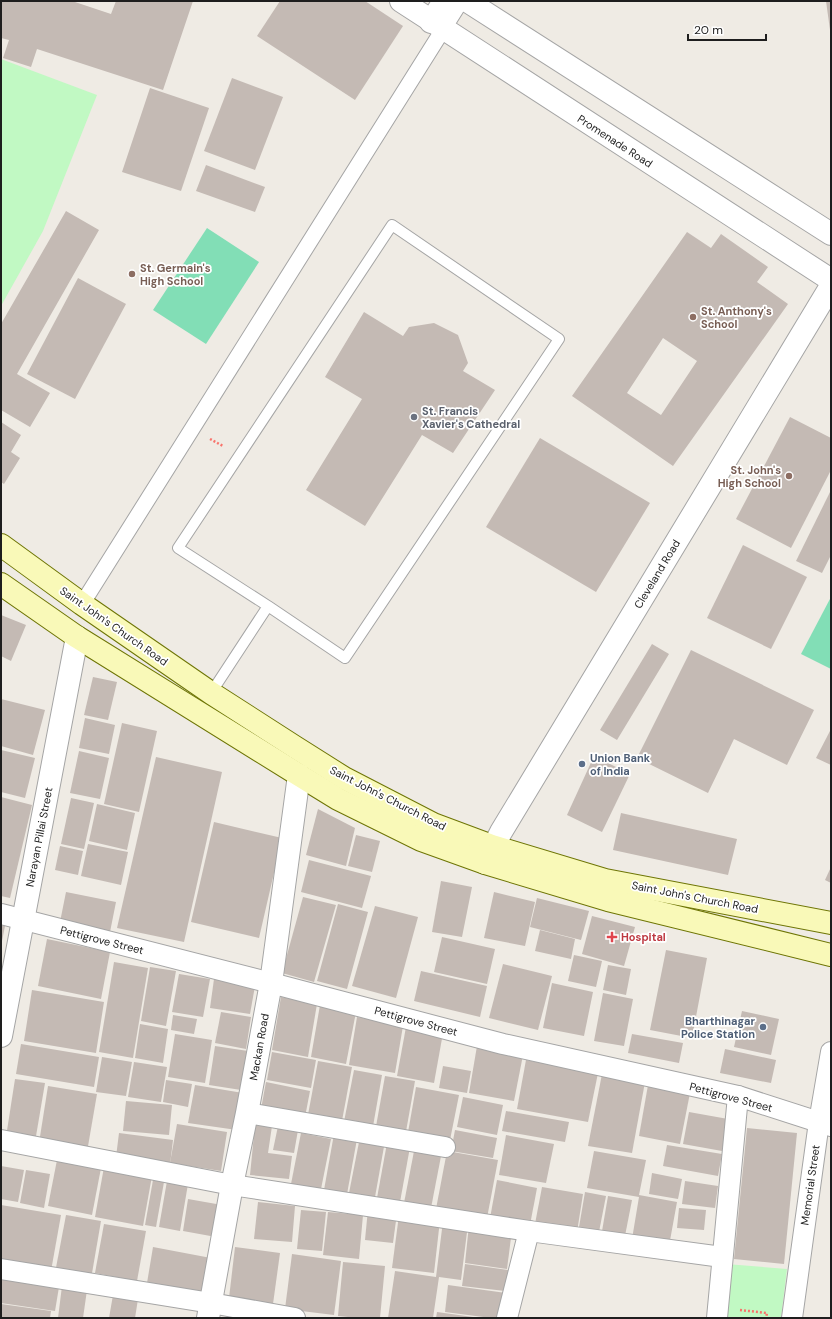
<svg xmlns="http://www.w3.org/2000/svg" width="832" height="1319" viewBox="0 0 832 1319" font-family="'DM Sans',sans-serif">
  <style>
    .park { fill: #c1f9c3 }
    .pitch { fill: #82deb6 }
    .building { fill: #c4bab4; fill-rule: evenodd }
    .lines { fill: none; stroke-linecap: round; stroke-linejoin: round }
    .service-casing { stroke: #a5a5a5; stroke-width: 12 }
    .pedestrian-casing { stroke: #a5a5a5; stroke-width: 17 }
    .minor-casing { stroke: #a5a5a5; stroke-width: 22 }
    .tertiary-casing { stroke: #a5a5a5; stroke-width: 24 }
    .secondary-casing { stroke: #6e7505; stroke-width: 24 }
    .path { stroke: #f9736b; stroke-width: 2.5; stroke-dasharray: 2 2; stroke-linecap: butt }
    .service { stroke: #fff; stroke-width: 10 }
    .pedestrian { stroke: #fff; stroke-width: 15 }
    .minor { stroke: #fff; stroke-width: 20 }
    .tertiary { stroke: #fff; stroke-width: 22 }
    .secondary { stroke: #f9f9b8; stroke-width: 22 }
    .education-dot { fill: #8d6e63; stroke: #fff; stroke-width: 1.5 }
    .worship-dot { fill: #6b7280; stroke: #fff; stroke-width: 1.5 }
    .service-dot { fill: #5c6f8a; stroke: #fff; stroke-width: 1.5 }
    .health-dot { fill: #e0444e; stroke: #fff; stroke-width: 1.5 }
    .labels { text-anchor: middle; stroke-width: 3.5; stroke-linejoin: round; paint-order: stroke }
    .street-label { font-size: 11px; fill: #1e1e1e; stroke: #fff }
    .education-label { font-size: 11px; font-weight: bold; fill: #785e54; stroke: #fff; text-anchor: start }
    .worship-label { font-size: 11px; font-weight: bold; fill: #5b616d; stroke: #fff; text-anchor: start }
    .service-label { font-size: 11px; font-weight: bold; fill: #4e5e75; stroke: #fff; text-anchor: start }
    .health-label { font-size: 11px; font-weight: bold; fill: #be3a42; stroke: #fff; text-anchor: start }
  </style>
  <rect width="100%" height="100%" fill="#efebe4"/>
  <g class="park">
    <polygon points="1,59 97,95 43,231 1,306"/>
    <polygon points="726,1264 787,1269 781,1318 721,1318"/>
  </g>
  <g class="pitch">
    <polygon points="207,228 259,262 206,344 153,310"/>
    <polygon points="831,597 831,669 801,654"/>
  </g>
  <g class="building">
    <polygon points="1,1 72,1 111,14 116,1 193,1 163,90 37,49 31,67 3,58 9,40 1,38"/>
    <polygon points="280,1 365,1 403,26 355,100 257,36"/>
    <polygon points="826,1 831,1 831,30 830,30"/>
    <polygon points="232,78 283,97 255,170 204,151"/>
    <polygon points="150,88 209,108 181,191 122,172"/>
    <polygon points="206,165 265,187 255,212 196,191"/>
    <polygon points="66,211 99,230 17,374 50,393 30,427 1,410 1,324"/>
    <path d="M687 232 711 248 721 234 768 267 757 282 788 304 673 466 572 396ZM663 338 697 361 661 415 627 393Z"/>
    <polygon points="78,278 126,304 75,399 27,374"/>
    <polygon points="364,312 403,336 409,327 434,323 458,335 468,363 463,371 495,390 453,453 422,435 365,526 306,490 362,399 325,377"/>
    <polygon points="790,417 831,438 831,470 791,548 736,519"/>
    <polygon points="1,422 21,435 11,452 20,458 4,484 1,482"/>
    <polygon points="540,438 650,503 596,592 486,527"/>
    <polygon points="831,490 831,555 822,573 796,561"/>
    <polygon points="743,545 807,577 771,649 707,618"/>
    <polygon points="1,615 26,625 11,661 1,656"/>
    <polygon points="652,644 669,654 617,740 600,730"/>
    <polygon points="691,650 814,710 787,765 734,739 708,793 637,758"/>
    <polygon points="93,677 117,682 108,720 84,715"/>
    <polygon points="1,699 45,710 33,755 1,746"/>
    <polygon points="85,718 115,725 109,754 79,748"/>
    <polygon points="122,723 157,731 139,812 104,804"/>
    <polygon points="831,729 831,765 816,758"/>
    <polygon points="1,750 35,758 25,798 1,792"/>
    <polygon points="79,751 109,758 100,799 70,793"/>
    <polygon points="594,756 630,774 602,832 567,815"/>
    <polygon points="156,757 222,772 184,942 117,928"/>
    <polygon points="1,797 32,805 10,898 1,896"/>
    <polygon points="71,798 94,803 84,849 61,844"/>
    <polygon points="97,804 135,813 127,850 89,841"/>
    <polygon points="318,809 355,828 346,866 306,855"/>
    <polygon points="621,813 737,839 728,875 613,850"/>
    <polygon points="214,822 282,838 259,938 191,922"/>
    <polygon points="356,835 380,841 372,872 348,866"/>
    <polygon points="88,844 128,852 121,885 81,876"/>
    <polygon points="60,846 83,851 78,875 55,870"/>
    <polygon points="309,860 371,876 362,908 301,892"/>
    <polygon points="831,867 831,883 825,880"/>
    <polygon points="441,881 472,887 462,937 432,932"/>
    <polygon points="66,892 116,902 110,932 60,922"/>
    <polygon points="494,892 535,902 525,946 484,938"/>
    <polygon points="303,897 336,905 314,982 282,973"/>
    <polygon points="537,898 589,911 581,940 530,927"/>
    <polygon points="338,904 368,912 347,989 317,981"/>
    <polygon points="375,906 418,917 396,998 352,986"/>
    <polygon points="592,916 635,927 624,966 582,954"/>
    <polygon points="1,925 5,926 2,941 1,941"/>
    <polygon points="540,930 575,939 571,959 535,951"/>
    <polygon points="442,937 495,949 487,984 434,972"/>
    <polygon points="47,939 110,952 101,999 38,986"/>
    <polygon points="666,950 707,958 692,1038 650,1030"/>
    <polygon points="574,955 602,961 596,987 568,981"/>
    <polygon points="114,962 148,968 133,1058 99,1052"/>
    <polygon points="503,964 552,976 538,1030 489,1018"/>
    <polygon points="608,965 631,969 626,995 603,990"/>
    <polygon points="150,967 176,971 166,1026 141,1021"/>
    <polygon points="421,971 487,986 480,1017 414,1001"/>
    <polygon points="179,974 210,979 203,1017 172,1012"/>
    <polygon points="214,979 255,986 250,1014 210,1008"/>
    <polygon points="552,983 593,992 584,1036 543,1028"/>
    <polygon points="32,990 104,1002 96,1053 24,1041"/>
    <polygon points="603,993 633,999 624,1046 594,1041"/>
    <polygon points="281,997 317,1004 308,1057 272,1050"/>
    <polygon points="320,1005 356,1012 346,1064 311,1057"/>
    <polygon points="742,1011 779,1019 771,1055 734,1047"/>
    <polygon points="221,1012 251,1017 246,1049 215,1043"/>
    <polygon points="173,1015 197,1019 194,1034 171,1030"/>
    <polygon points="357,1017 403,1026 395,1073 349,1065"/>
    <polygon points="140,1024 168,1029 163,1063 135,1058"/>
    <polygon points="406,1027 443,1033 434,1083 397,1076"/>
    <polygon points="175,1034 212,1040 205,1083 168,1077"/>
    <polygon points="632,1034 683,1043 679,1063 628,1053"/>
    <polygon points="21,1044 99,1057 94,1087 16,1074"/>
    <polygon points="215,1046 248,1051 241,1090 209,1085"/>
    <polygon points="477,1046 523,1055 514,1101 469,1093"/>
    <polygon points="725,1049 776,1060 771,1083 720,1073"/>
    <polygon points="272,1052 316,1060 311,1088 267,1080"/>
    <polygon points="102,1057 132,1062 126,1096 96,1092"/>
    <polygon points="526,1060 598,1073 588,1122 517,1109"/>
    <polygon points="318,1061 352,1067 341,1126 307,1120"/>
    <polygon points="134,1062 167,1067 161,1102 128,1097"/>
    <polygon points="443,1066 471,1071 467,1093 439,1088"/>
    <polygon points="354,1070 382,1075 372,1132 343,1127"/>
    <polygon points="602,1074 645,1082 632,1153 588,1146"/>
    <polygon points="385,1076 415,1081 405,1137 375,1132"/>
    <polygon points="15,1079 45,1083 35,1142 6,1137"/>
    <polygon points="166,1080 192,1084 188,1107 163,1102"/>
    <polygon points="266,1082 310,1091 305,1117 261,1109"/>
    <polygon points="195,1085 243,1093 237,1130 188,1123"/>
    <polygon points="648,1085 690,1093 680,1144 639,1136"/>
    <polygon points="48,1086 97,1094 87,1152 39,1143"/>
    <polygon points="416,1087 459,1095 449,1145 407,1138"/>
    <polygon points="463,1097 503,1105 497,1135 457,1127"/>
    <polygon points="126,1101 172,1105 169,1135 123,1131"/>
    <polygon points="506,1111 569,1122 565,1142 502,1131"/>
    <polygon points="689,1112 728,1119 722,1151 683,1144"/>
    <polygon points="177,1124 227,1132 221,1171 170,1163"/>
    <polygon points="255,1125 272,1126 268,1153 292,1156 289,1179 250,1175"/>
    <polygon points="278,1126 298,1130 294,1153 273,1150"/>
    <polygon points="747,1128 797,1133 784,1264 734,1259"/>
    <polygon points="455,1130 497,1138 493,1158 451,1151"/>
    <polygon points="119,1133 173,1140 170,1165 116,1157"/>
    <polygon points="301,1133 331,1139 321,1189 291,1184"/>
    <polygon points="334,1134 357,1139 347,1194 324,1190"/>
    <polygon points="506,1135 554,1144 546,1183 499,1175"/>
    <polygon points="360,1137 385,1141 375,1197 349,1193"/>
    <polygon points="387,1143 410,1147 400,1202 377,1198"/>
    <polygon points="667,1145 722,1154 718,1176 663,1166"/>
    <polygon points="415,1146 442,1151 431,1208 404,1203"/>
    <polygon points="447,1151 498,1160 487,1218 436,1209"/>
    <polygon points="594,1151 646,1160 639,1195 677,1202 669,1246 632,1239 639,1197 587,1188"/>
    <polygon points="57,1160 101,1168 92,1215 48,1206"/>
    <polygon points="1,1166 24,1170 18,1202 1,1199"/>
    <polygon points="104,1167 152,1176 143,1226 95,1217"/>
    <polygon points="26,1170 50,1174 44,1208 20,1203"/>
    <polygon points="652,1173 682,1179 678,1199 649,1194"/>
    <polygon points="153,1180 164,1182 156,1227 145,1225"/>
    <polygon points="497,1180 537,1188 530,1225 490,1218"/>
    <polygon points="167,1181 188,1184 180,1231 159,1227"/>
    <polygon points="685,1181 718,1186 715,1208 682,1204"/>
    <polygon points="542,1187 583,1194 577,1232 535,1224"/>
    <polygon points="585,1192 606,1196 598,1237 578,1233"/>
    <polygon points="608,1196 632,1200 624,1241 601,1237"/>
    <polygon points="188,1199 222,1205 216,1237 183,1231"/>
    <polygon points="258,1202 295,1206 292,1242 254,1239"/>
    <polygon points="1,1205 61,1215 51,1271 1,1262"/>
    <polygon points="679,1208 706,1210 704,1230 677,1228"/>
    <polygon points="368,1209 397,1213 393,1243 365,1240"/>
    <polygon points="301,1210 326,1212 322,1251 297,1249"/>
    <polygon points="328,1212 363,1215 359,1259 323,1255"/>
    <polygon points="66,1215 101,1221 91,1279 55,1273"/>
    <polygon points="399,1215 440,1220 434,1273 392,1268"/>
    <polygon points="443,1221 468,1224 461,1280 439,1277 433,1318 388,1318 395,1271 436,1277"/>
    <polygon points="104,1224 146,1231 137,1281 95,1273"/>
    <polygon points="469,1225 512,1230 507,1269 465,1263"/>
    <polygon points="153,1247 211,1258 204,1294 147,1283"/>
    <polygon points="235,1247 280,1253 273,1304 229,1298"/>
    <polygon points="292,1254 341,1261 334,1315 285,1309"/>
    <polygon points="343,1262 385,1266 380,1318 358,1318 338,1316"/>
    <polygon points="465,1264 508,1270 505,1291 462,1286"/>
    <polygon points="1,1272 60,1281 55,1311 1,1303"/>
    <polygon points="448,1285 506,1293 503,1318 491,1318 445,1312"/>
    <polygon points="62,1286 87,1290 83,1318 58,1318"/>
    <polygon points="113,1295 138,1299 135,1318 109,1318"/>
    <polygon points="1,1304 51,1311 50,1318 1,1318"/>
    <polygon points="437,1312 473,1317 473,1318 436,1318"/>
  </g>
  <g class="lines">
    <defs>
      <polyline id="service" points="211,693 268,606 178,548 392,225 559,339 345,658 268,606"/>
      <polyline id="pedestrian" points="82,604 461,1"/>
      <g id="minor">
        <polyline points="1,914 271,983 503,1044 738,1096 831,1126"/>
        <polyline points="247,1113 445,1147"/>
        <polyline points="1,1140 232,1185 529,1231 722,1257"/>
        <polyline points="1,1269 211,1303 295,1318"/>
        <polyline points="507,1318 529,1231"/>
        <polyline points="717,1318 738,1096"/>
        <polyline points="792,1318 819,1122 831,1052"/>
      </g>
      <g id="tertiary">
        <polyline points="401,1 831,280"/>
        <polyline points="467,1 831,234"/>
        <polyline points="431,22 444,1"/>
        <polyline points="485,863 501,832 831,286"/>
        <polyline points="1,1036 77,637"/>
        <polyline points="208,1318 232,1185 247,1113 271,983 299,775"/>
      </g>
      <g id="secondary">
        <polyline points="1,545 82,604 211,693 295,747 344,778 433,824 492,846 605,880 831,923"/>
        <polyline points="1,584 77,637 299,775 338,799 421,840 485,863 608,900 831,955"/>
      </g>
    </defs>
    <use href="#service" class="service-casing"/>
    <use href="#pedestrian" class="pedestrian-casing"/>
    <use href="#minor" class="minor-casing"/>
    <use href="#tertiary" class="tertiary-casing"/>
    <use href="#secondary" class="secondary-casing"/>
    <g class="path">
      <polyline points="210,439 223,446"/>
      <polyline points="740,1310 767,1313 766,1318"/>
    </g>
    <use href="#service" class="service"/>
    <use href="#pedestrian" class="pedestrian"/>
    <use href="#minor" class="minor"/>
    <use href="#tertiary" class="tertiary"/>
    <use href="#secondary" class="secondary"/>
  </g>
  <g class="education-dot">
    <circle cx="132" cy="274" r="4"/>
    <circle cx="693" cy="317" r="4"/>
    <circle cx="789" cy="476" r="4"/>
  </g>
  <circle class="worship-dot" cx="414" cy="417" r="4"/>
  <g class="service-dot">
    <circle cx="582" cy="764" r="4"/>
    <circle cx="763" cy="1027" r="4"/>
  </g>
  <path class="health-dot" d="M610 931h4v4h4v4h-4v4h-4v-4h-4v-4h4z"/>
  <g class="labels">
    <g class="street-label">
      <text transform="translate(615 141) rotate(33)" y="4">Promenade Road</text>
      <text transform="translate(657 574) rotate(-59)" y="4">Cleveland Road</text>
      <text transform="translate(114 626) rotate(35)" y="4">Saint John's Church Road</text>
      <text transform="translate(388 798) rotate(27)" y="4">Saint John's Church Road</text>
      <text transform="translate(39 837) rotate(-79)" y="4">Narayan Pillai Street</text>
      <text transform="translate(695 897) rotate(11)" y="4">Saint John's Church Road</text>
      <text transform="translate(102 940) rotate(14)" y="4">Pettigrove Street</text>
      <text transform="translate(416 1021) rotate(15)" y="4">Pettigrove Street</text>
      <text transform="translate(259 1047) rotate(-80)" y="4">Mackan Road</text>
      <text transform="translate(731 1097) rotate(15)" y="4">Pettigrove Street</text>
      <text transform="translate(810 1185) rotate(-82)" y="4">Memorial Street</text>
    </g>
    <g class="education-label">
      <text x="140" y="272">St. Germain's<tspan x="140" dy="13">High School</tspan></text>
      <text x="701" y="315">St. Anthony's<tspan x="701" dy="13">School</tspan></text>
      <text x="781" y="474" text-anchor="end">St. John's<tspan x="781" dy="13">High School</tspan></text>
    </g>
    <g class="worship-label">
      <text x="422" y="415">St. Francis<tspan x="422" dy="13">Xavier's Cathedral</tspan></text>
    </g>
    <g class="service-label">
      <text x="590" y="762">Union Bank<tspan x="590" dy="13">of India</tspan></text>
      <text x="755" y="1025" text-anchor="end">Bharthinagar<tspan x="755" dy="13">Police Station</tspan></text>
    </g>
    <g class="health-label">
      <text x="621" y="941">Hospital</text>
    </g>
  </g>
  <rect width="832" height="1319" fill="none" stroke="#1e1e1e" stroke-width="4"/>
  <path d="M688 34v6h78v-6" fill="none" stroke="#1e1e1e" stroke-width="2"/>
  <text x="694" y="34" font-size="12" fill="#1e1e1e" stroke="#ffffff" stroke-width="3" paint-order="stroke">20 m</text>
</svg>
